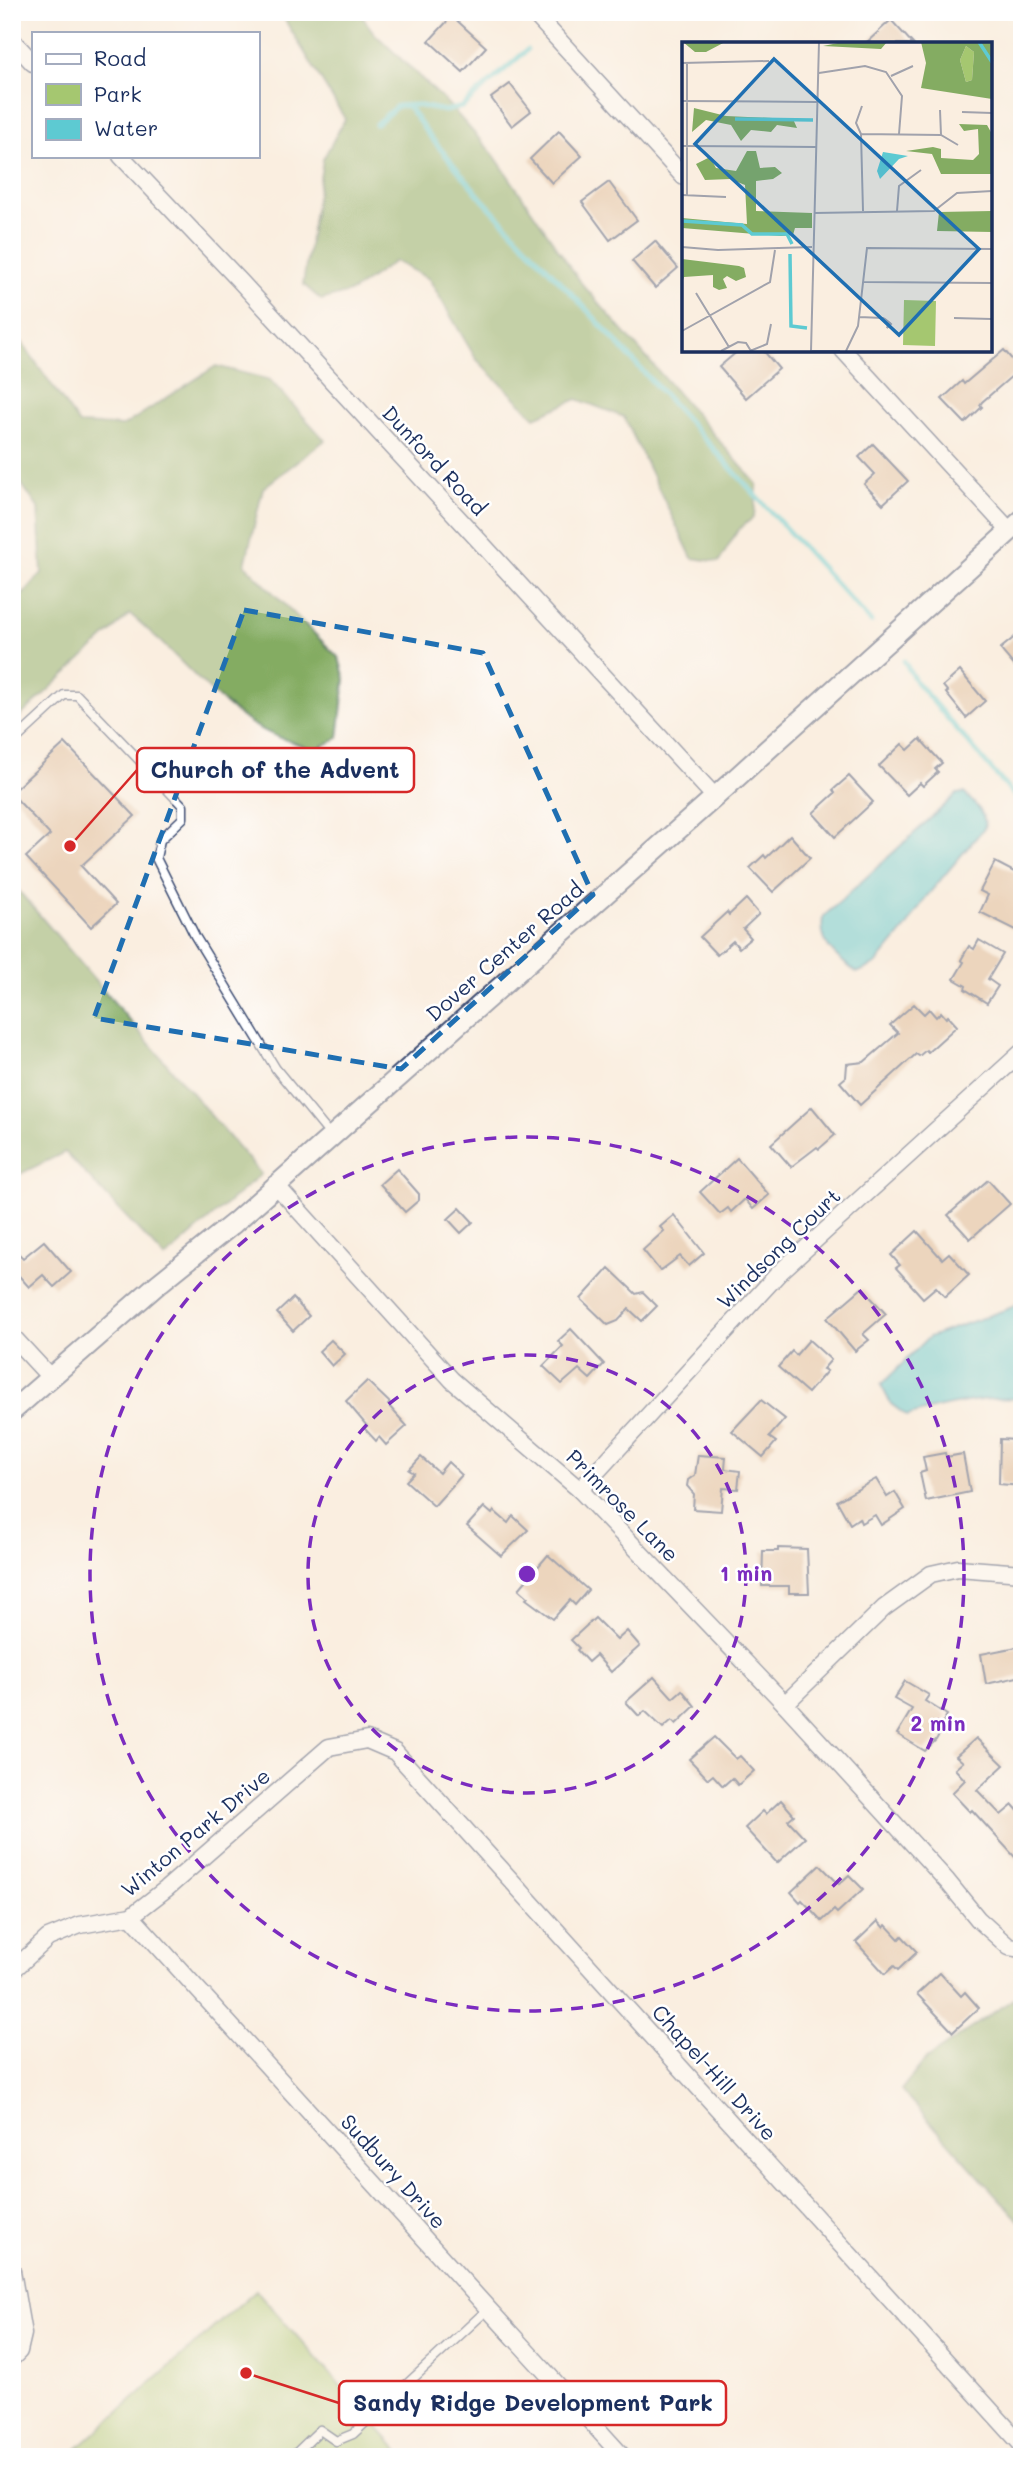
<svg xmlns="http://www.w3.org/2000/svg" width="1034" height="2469" viewBox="0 0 1034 2469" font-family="Mali,sans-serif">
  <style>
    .green { fill: #a5c770; stroke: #607b67; stroke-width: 2 }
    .forest { fill: #84ac62; stroke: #506e60; stroke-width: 2 }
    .water { fill: #5dcad2; stroke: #3c7c98; stroke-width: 2 }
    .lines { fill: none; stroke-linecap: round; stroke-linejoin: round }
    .stream { stroke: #5dcad2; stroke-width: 5 }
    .building { fill: #dbb592 }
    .service-casing { stroke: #3c4c72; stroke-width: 11 }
    .minor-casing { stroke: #3c4c72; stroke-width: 19 }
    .tertiary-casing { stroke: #3c4c72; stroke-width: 23 }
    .service { stroke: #fff; stroke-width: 8 }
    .minor { stroke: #fff; stroke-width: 16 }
    .tertiary { stroke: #fff; stroke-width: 19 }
    .marked { fill: none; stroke: #1f6fb2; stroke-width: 5; stroke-dasharray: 14 9; stroke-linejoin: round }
    .ring { fill: none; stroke: #7b2cbf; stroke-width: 3.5; stroke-dasharray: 12 9 }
    .labels { text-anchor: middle; stroke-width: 5; stroke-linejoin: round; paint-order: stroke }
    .street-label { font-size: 21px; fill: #1b2f5e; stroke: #fff }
    .inset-river { fill: none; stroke: #5dcad2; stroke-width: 3.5 }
    .inset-road { fill: none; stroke: #a1a2ac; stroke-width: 2 }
    .view { fill: #1f6fb2; fill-opacity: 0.15; stroke: #1f6fb2; stroke-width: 3.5 }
    .inset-edge { fill: none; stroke: #1b2f5e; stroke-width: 3.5 }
    .centre { fill: #7b2cbf; stroke: #fff; stroke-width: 3.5 }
    .ring-label { font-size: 21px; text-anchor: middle; font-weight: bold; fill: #7b2cbf; stroke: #fff; stroke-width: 5; stroke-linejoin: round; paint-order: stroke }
    .leader { fill: none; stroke: #d62828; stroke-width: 2.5 }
    .callout-dot { fill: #d62828; stroke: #fff; stroke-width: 2.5 }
    .callout { fill: #fff; stroke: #d62828; stroke-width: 2.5 }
    .callout-label { font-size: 23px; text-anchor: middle; font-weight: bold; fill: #1b2f5e }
  </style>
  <rect width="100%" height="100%" fill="#fff"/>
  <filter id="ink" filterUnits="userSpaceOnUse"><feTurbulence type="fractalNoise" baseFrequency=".0143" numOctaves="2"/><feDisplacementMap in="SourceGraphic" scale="14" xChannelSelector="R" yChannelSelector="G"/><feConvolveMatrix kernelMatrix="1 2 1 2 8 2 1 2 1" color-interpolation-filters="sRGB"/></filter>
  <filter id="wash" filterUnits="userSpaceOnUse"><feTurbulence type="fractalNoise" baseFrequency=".00686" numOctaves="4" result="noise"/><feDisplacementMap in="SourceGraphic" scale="28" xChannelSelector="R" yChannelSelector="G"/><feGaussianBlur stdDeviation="1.57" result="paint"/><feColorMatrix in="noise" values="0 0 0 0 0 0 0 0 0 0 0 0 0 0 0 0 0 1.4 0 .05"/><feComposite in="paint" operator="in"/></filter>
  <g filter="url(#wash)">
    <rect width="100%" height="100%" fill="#faeee0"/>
    <polygon class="green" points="256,2290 404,2457 68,2457"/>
    <g class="forest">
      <polygon points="280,12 359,12 374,33 447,103 494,155 582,284 757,484 754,517 738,530 719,562 692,558 624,417 577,399 535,417 476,359 429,279 395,261 353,291 321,300 303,284 323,159 345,119"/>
      <path d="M12 328 79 424 123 426 216 366 270 380 325 440 263 488 245 565 339 658 345 679 338 738 315 750C291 742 266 734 246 720 203 689 170 647 130 614L12 724V607L42 573 38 508 12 470Z"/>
      <polygon points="12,883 261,1174 165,1258 65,1152 12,1178"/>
      <polygon points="1022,1993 1022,2224 901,2090 926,2059"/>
    </g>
    <g class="water">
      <path d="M964 793C973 802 986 813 985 827L926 897 906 928 876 964 857 973C837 957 818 945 823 917L957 794Z"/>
      <path d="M1022 1300V1399C984 1396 943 1405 907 1416L891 1404 881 1385 929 1337 1010 1308Z"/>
    </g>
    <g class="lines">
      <g class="stream">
        <polyline points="563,16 567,12"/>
        <polyline points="408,106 428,134 483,200 589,312 871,622"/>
        <polyline points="376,124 397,106 416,105 445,111 462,107 527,50"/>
        <polyline points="904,661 916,682 1017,799"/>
      </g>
    </g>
    <g id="blocks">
      <g class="building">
        <polygon points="452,16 486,47 463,72 429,41"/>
        <polygon points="891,20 913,44 865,44"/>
        <polygon points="510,84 531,111 512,126 491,98"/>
        <polygon points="559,131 582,156 552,183 530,159"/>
        <polygon points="609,182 637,220 610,240 582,202"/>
        <polygon points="655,241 678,268 655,288 632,261"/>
        <polygon points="739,350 763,350 779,369 746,398 719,367"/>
        <polygon points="1004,350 1020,369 982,402 980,405 982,407 965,423 942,399 962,381 964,384"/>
        <polygon points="873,444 908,481 883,504 864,484 875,474 859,457"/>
        <polygon points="1022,631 1022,675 1000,649"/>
        <polygon points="960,671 985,701 966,718 946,693 948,692 943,686"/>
        <polygon points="920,739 942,763 935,769 938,772 923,786 920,783 907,795 879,766 902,744 908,750"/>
        <polygon points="65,743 135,816 81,866 116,904 91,927 26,857 50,835 12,794 12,792"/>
        <polygon points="849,776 873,802 835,837 813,813 835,793 833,790"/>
        <polygon points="790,835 810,858 773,892 750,868 764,855 766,858"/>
        <polygon points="995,862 1022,876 1022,933 980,912 988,895 980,891"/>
        <polygon points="746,899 759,914 743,929 751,938 739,948 733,941 717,955 700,937 727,912 729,915"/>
        <polygon points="979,940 1003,954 988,979 998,986 987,1003 965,989 966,986 954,979 964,962 961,960 969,946 974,949"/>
        <polygon points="914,1004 924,1014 929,1009 936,1017 941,1012 946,1018 948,1016 957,1026 928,1052 926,1050 919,1056 916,1054 860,1105 840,1082 846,1077 847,1064 864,1062 898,1033 890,1025"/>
        <polygon points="812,1107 835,1135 819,1149 817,1147 791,1167 771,1144"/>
        <polygon points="737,1158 769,1195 753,1209 745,1199 731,1212 728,1208 720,1214 700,1192"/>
        <polygon points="397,1169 419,1194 419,1200 405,1212 380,1184"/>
        <polygon points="988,1180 1010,1204 970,1239 948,1215"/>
        <polygon points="460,1208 473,1222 461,1233 448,1219"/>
        <polygon points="674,1215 704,1253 689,1266 680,1256 660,1271 643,1250 664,1231 660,1227"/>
        <polygon points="917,1231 942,1259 949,1253 969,1275 945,1297 936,1287 923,1298 896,1268 900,1265 891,1255"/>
        <polygon points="44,1241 71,1272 54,1287 43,1275 29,1287 12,1268 12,1247 23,1258"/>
        <polygon points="609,1268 636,1294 643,1292 657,1306 642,1321 629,1309 618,1321 608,1325 581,1299"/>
        <polygon points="862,1288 886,1314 863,1334 869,1340 855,1351 827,1318"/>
        <polygon points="293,1298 309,1316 293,1331 277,1313"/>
        <polygon points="571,1329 604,1364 590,1379 579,1369 562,1384 543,1366 563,1346 558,1341"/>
        <polygon points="331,1340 345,1354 332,1366 319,1351"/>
        <polygon points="809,1340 831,1360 823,1369 827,1371 808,1393 778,1367 792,1351 796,1355"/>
        <polygon points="367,1381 390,1403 388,1405 407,1426 386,1445 379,1437 376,1441 364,1428 367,1426 346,1401"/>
        <polygon points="761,1400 785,1419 769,1437 776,1442 763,1457 732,1431"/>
        <polygon points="1000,1439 1016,1440 1015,1448 1022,1448 1022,1486 999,1484"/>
        <polygon points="945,1453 946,1457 963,1454 970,1492 926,1501 920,1473 926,1471 923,1457"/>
        <polygon points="698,1455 726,1457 725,1469 740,1471 738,1489 723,1488 721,1511 693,1509 694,1494 687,1486 688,1480 695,1475"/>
        <polygon points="421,1457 439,1473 448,1462 462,1475 434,1506 406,1481 414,1473 409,1470"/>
        <polygon points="876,1479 887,1497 895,1492 905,1509 881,1525 875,1515 861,1523 859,1518 850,1524 837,1501"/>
        <polygon points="484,1507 492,1514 494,1511 508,1523 513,1516 528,1530 501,1556 467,1526"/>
        <polygon points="778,1548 807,1549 809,1593 789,1593 789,1586 762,1586 763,1551 778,1551"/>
        <polygon points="548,1555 588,1590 575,1605 570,1600 553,1619 526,1599 528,1597 519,1589"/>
        <polygon points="595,1618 617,1640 627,1631 640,1646 611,1672 596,1655 588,1662 577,1650 579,1648 571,1640"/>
        <polygon points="1022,1646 1022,1676 986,1684 981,1654"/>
        <polygon points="654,1677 673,1698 682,1690 695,1706 676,1724 672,1720 663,1728 645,1711 639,1716 626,1702"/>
        <polygon points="905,1681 929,1695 925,1701 947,1715 941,1725 944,1726 936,1740 925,1751 897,1734 912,1709 894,1699"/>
        <polygon points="714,1737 736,1759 740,1756 754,1771 738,1785 732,1778 723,1786 713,1775 708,1779 689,1759"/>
        <polygon points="976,1738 1004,1765 977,1790 1001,1815 1013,1805 1022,1815 1022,1865 972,1810 970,1812 952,1793 965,1780 955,1769 963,1762 956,1756"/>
        <polygon points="781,1800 794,1815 788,1820 805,1838 777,1863 745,1828 763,1811 766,1814"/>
        <polygon points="820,1865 839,1884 849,1875 863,1889 837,1913 834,1910 822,1921 802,1900 800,1902 791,1892"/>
        <polygon points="878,1921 884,1928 886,1925 899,1939 902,1936 917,1952 898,1970 894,1966 885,1974 856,1942"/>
        <polygon points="940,1973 961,1996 965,1992 979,2008 953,2032 917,1994"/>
      </g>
    </g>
  </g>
  <g filter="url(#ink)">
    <use href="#blocks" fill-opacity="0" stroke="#3c4c72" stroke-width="2"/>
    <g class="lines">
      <defs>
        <g id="service">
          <polyline points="12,743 64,695 77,695 183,806 183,818 160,840 156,858 195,936 276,1069 331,1136"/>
          <polyline points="292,2457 320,2430 336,2441 353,2434 488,2309"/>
        </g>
        <g id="minor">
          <polyline points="533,12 684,177"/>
          <polyline points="12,40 33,63"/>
          <polyline points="121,156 240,281 715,797"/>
          <polyline points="843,350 1009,530"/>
          <polyline points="275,1184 452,1380 580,1490 785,1704 947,1881 978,1919 1009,1947 1022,1949"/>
          <polyline points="12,1336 49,1376"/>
          <polyline points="580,1490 779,1273 1022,1052"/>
          <polyline points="785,1704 884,1608 931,1574 958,1568 1022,1573"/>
          <polyline points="131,1916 623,2457"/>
          <polyline points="12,1971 48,1938 80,1925 131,1916 166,1889 329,1747 367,1740 395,1752 1022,2445"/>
          <polyline points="12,2271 23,2334 19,2351 12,2358"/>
        </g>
        <polyline id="tertiary" points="12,1411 158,1284 234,1223 715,797 1022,520"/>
      </defs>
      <use href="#service" class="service-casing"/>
      <use href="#minor" class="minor-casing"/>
      <use href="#tertiary" class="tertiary-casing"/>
      <use href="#service" class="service"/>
      <use href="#minor" class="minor"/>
      <use href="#tertiary" class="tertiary"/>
    </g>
  </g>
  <path d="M0 0H1034V2469H0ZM244 610 483 653 593 895 401 1069 94 1018Z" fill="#faeee0" fill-opacity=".55" fill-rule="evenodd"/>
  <path class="marked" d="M244 610 483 653 593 895 401 1069 94 1018Z"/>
  <g class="ring">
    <circle cx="527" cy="1574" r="219"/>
    <circle cx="527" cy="1574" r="437"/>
  </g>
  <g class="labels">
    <g class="street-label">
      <text transform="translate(434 461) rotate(47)" y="7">Dunford Road</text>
      <text transform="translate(505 952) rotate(-41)" y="7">Dover Center Road</text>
      <text transform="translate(779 1249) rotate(-44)" y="7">Windsong Court</text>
      <text transform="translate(622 1506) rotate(45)" y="7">Primrose Lane</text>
      <text transform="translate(196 1833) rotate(-40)" y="7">Winton Park Drive</text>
      <text transform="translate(714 2073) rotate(48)" y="7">Chapel-Hill Drive</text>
      <text transform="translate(393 2172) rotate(48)" y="7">Sudbury Drive</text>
    </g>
  </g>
  <g transform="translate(682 42)">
    <rect width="310" height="310" fill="#faeee0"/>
    <path d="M284 4 292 10 290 38 284 40 278 18ZM222 258 254 259 253 304 221 303Z" fill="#a5c770"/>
    <path d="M1 0H43L24 10H13ZM161 0H205L199 7 141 4ZM239 0H309L310 57 239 46 244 21ZM284 4 292 10 290 38 284 40 278 18ZM12 66 44 74 111 77 115 86 95 83 89 90 69 88 59 99 49 83 24 78 10 90ZM277 82 305 83 310 92V132H259L250 112 224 109 251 105 259 107V116L291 118 297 112 296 87 282 89ZM65 109H74L78 126 93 125 100 131 91 137 74 139V169L130 171V186H113L111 193 99 194 0 186V176L65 182 63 143 48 137 23 138 14 122 28 115 34 126 54 129ZM310 169V190L255 189 257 170ZM0 217 57 224 62 226 64 235 54 239 45 234 41 237 45 246 37 248 31 245V233L2 235 0 241Z" fill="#84ac62" fill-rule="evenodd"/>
    <path d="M201 110 226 114 217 117 198 137 195 129Z" fill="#5dcad2"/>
    <path class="inset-river" d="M297 0 310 20M53 77 131 78M0 179 60 183 70 192H105L110 202M108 212 109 284 125 286"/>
    <path class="inset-road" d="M0 21 87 19M137 31 183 24 204 30 220 54 217 92M209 34 231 24M0 59 135 60M180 64 174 81 179 92 181 169M258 68 259 93M280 70 310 71M179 92 259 93 276 103M0 104 134 105M0 153 44 155M5 153V21M215 169 217 144 239 128M132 171 252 169 275 151 310 149M0 205 36 208 130 205M182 240 310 241M14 251 47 305M177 275 201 276 203 277 208 281 209 282 205 286 207 280M272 276 310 277M0 289 88 240 93 208M39 309 56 300 64 301 69 309M68 309 85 302 89 282M129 309 137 0M129 309H158M164 309 176 284 185 206 310 207"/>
    <path class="view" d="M92 17 297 207 217 293 13 102Z"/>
    <rect width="310" height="310" class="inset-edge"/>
  </g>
  <circle cx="527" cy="1574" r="10" class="centre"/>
  <g class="ring-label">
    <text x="746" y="1581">1 min</text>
    <text x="938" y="1731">2 min</text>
  </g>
  <path class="leader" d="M70 846L137 770M246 2373L339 2403"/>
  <g class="callout-dot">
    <circle cx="70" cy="846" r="7"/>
    <circle cx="246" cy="2373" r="7"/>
  </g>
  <g class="callout">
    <rect x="137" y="748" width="277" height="44" rx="7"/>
    <rect x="339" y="2381" width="387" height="44" rx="7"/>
  </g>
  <g class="callout-label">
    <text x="275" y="778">Church of the Advent</text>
    <text x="533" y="2411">Sandy Ridge Development Park</text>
  </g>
  <rect width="1034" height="2469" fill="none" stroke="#fff" stroke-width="42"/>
  <rect x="32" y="32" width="228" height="126" fill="#ffffff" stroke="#a4acbf" stroke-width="2"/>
  <rect x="46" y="54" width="35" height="10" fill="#ffffff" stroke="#a4acbf" stroke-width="2"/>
  <text x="94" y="66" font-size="21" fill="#1b2f5e">Road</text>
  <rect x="46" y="84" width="35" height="21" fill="#a5c770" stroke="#a4acbf" stroke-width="2"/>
  <text x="94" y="102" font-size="21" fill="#1b2f5e">Park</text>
  <rect x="46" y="119" width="35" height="21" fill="#5dcad2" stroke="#a4acbf" stroke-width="2"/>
  <text x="94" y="136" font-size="21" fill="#1b2f5e">Water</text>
</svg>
